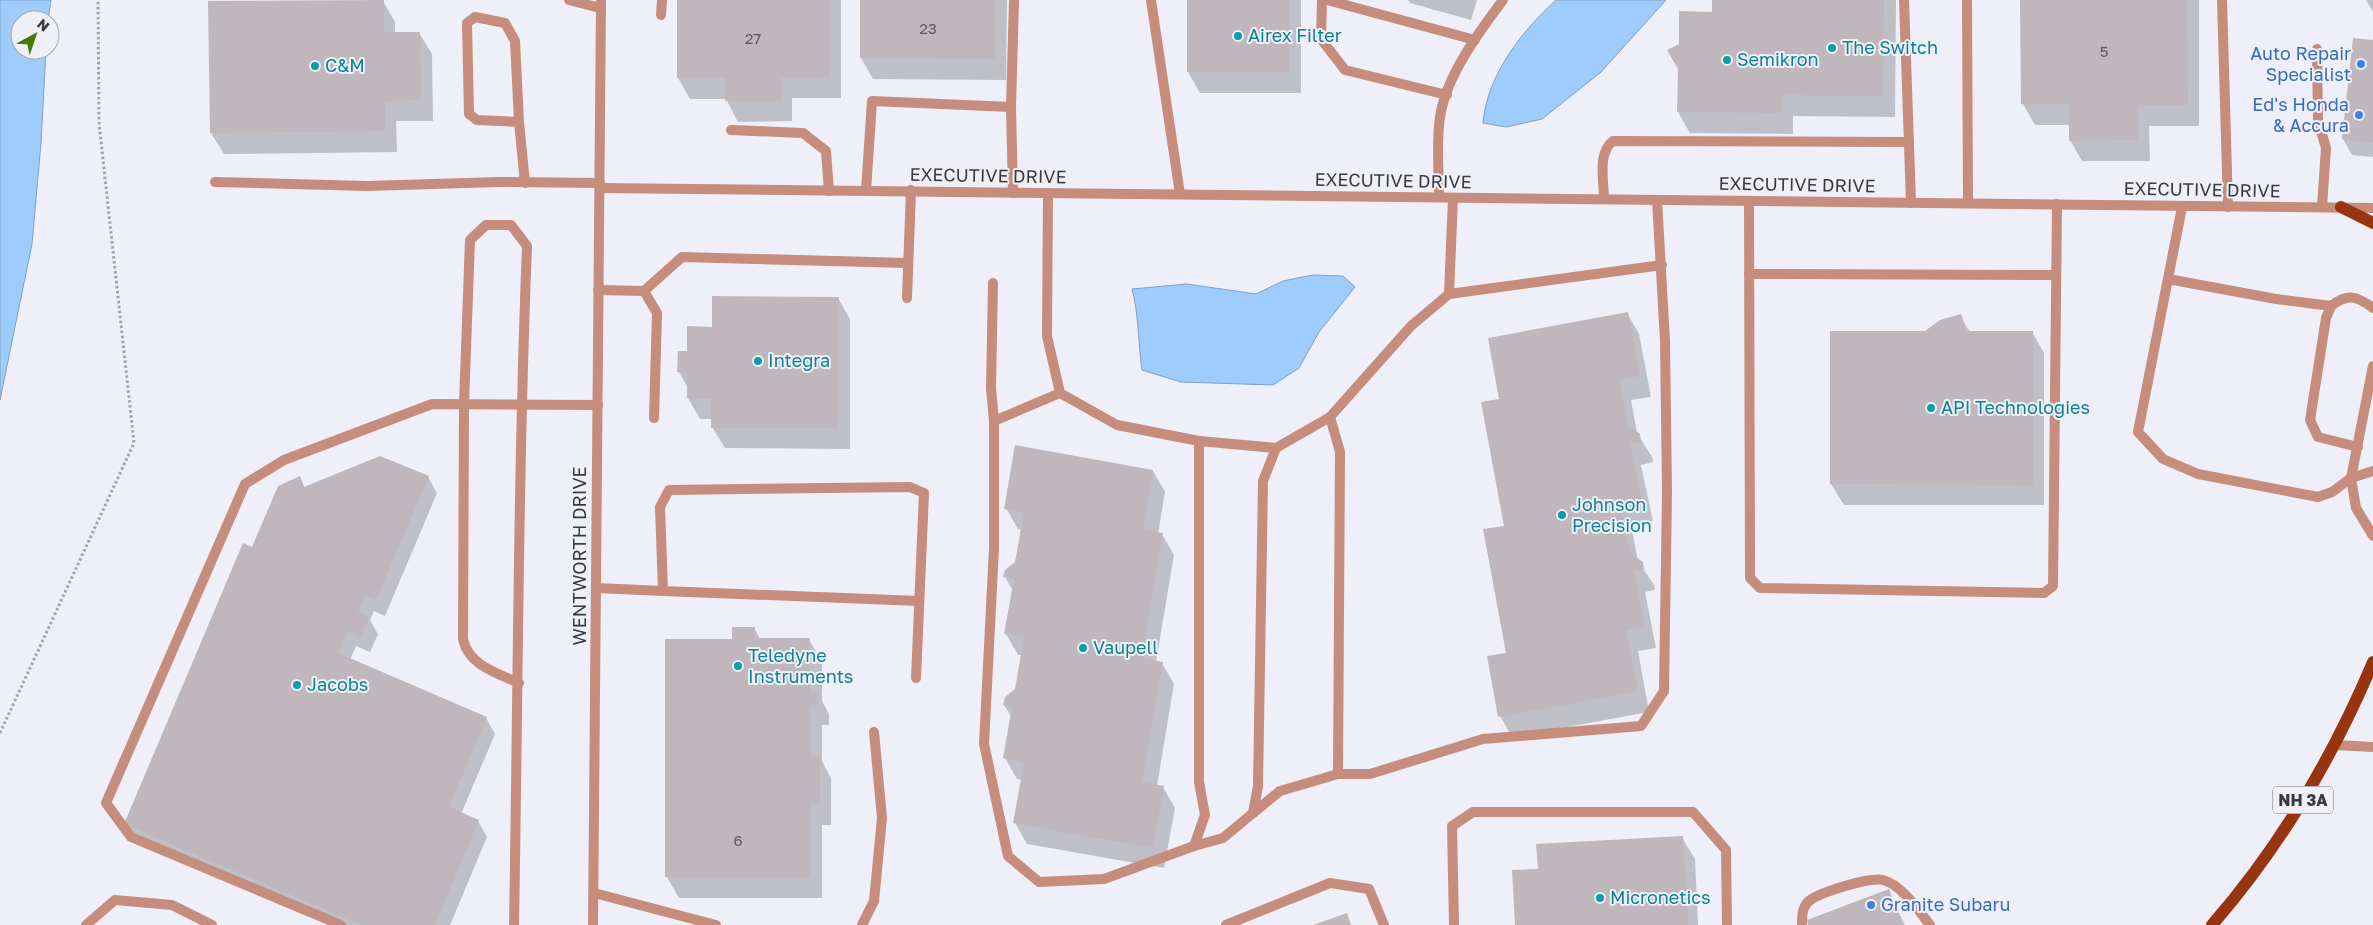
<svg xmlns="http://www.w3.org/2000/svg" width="2373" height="925" viewBox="0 0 2373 925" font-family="'Golos Text',sans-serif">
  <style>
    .water { fill: #9eccfc; stroke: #80a0c3 }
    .shadow { fill: #0003 }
    .building { fill: #c0b7bd }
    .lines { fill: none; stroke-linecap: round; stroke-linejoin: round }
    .path { stroke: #a2a3aa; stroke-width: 3; stroke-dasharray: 2.5 2.5; stroke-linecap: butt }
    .lane { stroke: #c68d7c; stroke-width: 10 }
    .street { stroke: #c68d7c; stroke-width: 10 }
    .primary { stroke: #973511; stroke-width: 12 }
    .culture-dot { fill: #0f9aa8; stroke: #eeeff9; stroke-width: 2 }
    .shop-dot { fill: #3f7fe0; stroke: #eeeff9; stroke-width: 2 }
    .labels { text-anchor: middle; stroke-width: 4; stroke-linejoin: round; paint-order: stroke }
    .number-label { font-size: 15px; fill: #5c595e }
    .shield { fill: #eeeff9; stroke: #707076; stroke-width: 1 }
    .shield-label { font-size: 16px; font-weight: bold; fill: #3a3a3e }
    .culture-label { font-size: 18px; fill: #0d838f; stroke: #eeeff9; text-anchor: start }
    .shop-label { font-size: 18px; fill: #366cbe; stroke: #eeeff9; text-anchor: end }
    .street-label { font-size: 18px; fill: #3a3a3e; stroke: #eeeff9 }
  </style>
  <rect width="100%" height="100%" fill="#eeeff9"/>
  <g class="water">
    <polygon points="0,0 51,0 48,20 20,20 20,50 46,50 41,143 32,244 0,400"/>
    <path d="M1556 0H1666L1601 72 1542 119 1506 127 1483 123C1487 75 1522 31 1556 0Z"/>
    <path d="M1313 275 1343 276 1355 287 1319 332 1299 368 1273 385 1181 382 1142 370C1138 343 1139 315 1132 289L1187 284 1256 294 1283 281Z"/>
  </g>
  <g class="shadow">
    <polygon points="678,0 841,0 841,98 792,98 792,121 738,122 726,99 690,99 678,78"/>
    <polygon points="862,0 1007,0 1006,80 873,79 861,58"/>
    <polygon points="1188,0 1301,0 1301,93 1200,93 1188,72"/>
    <polygon points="1408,0 1477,0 1471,20 1410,3"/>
    <polygon points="1714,0 1896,0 1895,117 1793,116 1793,134 1690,133 1678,112 1680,45 1714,13"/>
    <polygon points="2022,0 2199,0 2199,126 2149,126 2150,161 2082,161 2070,140 2070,125 2035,125 2023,104"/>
    <polygon points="2366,0 2373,0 2373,12"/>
    <polygon points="383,1 395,22 395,33 419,33 432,54 433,121 396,121 397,152 224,154 211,133 209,3"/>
    <polygon points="2354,39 2373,41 2373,157 2352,155 2343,139"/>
    <polygon points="838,298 850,319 850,449 725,448 712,427 712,419 700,419 688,398 688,388 679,372 688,352"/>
    <polygon points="1627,313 1639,334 1651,397 1631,400 1637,433 1652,457 1653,462 1641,465 1653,521 1631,525 1638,561 1654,585 1655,590 1645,592 1656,648 1638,651 1649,712 1512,737 1500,716 1507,654 1501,400"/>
    <polygon points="1960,316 1970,332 2032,332 2044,353 2044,505 1844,505 1831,484 1925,333"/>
    <polygon points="1153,471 1165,492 1158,534 1162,534 1174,555 1156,662 1162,663 1174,684 1157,786 1163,787 1175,808 1164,868 1027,844 1015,823 1022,780 1017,779 1005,758 1012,718 1004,705 1016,690 1022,655 1018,655 1006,634 1013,591 1005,577 1016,563 1022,530 1018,529 1006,508"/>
    <polygon points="428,477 437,493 385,616 374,611 370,620 378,634 370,652 356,646 350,660 486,718 495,734 461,814 478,821 487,837 450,925 335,925 134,840 125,824 253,549 300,478 305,488"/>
    <polygon points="754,628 761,640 809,640 822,661 822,701 829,714 829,725 822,725 822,761 831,778 831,825 822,825 822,898 679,898 667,877 733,641"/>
    <polygon points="1682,838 1695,859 1698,925 1517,925 1539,870"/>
    <polygon points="1888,891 1905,925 1810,925"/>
  </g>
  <g class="building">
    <polygon points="384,0 384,32 420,32 421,100 385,101 385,131 210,133 208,1"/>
    <polygon points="677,0 829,0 829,77 781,78 781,101 725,101 725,78 677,78"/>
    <polygon points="860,0 995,0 995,59 860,58"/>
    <rect x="1187" y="0" width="102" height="72"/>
    <polygon points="1712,0 1884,0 1883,96 1781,95 1781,113 1677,112 1678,69 1667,50 1679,44 1679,11 1712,12"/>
    <polygon points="2020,0 2187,0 2188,105 2138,105 2138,140 2069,141 2069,104 2021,104"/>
    <polygon points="2353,38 2373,40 2373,143 2342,139"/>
    <polygon points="712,296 839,297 838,428 711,428 711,399 687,398 687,372 677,372 678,351 687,351 687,326 712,327"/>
    <polygon points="1628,312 1640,376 1619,380 1628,425 1640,434 1641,442 1630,444 1642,500 1620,505 1630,553 1643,562 1644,569 1634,571 1645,627 1626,630 1638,691 1498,717 1487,656 1506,653 1483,529 1504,526 1481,402 1499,399 1488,338"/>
    <polygon points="1961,314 1967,331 2033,331 2033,485 1830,484 1830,331 1925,331 1940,320"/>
    <polygon points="1015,445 1153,470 1143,530 1163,533 1142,658 1163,662 1142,782 1164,786 1153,848 1013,823 1024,762 1003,758 1012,707 1003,705 1005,697 1015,689 1024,637 1004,634 1014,579 1003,577 1005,570 1015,562 1024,512 1004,509"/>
    <polygon points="380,456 429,476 376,600 365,596 358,612 369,617 361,637 347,631 338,653 487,717 449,807 479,820 435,925 362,925 124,824 243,543 252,547 278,486 300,476 304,487"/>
    <polygon points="732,627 755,627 755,638 810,638 810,692 818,692 818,705 810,705 810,756 820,756 820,804 810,804 810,877 665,877 665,639 732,639"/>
    <polygon points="1683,836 1688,925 1515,925 1512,870 1538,869 1536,844"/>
    <polygon points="1889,889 1902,925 1808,925 1807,920"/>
    <polygon points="1347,913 1351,925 1313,925"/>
  </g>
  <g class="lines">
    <polyline class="path" points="0,733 134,443 99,123 98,0"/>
    <g class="lane">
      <polyline points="569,0 600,8"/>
      <polyline points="1151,0 1180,194"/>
      <polyline points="1322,0 1321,39 1345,70 1447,95"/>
      <polyline points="1327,0 1475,40"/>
      <polyline points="1904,0 1911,203"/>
      <polyline points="1967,0 1968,203"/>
      <polyline points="2222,0 2228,207"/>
      <polyline points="661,15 662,0"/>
      <polyline points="2317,49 2318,121 2326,148 2322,207"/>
      <polyline points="1011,107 1014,0"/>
      <polyline points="519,122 477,120 469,114 467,23 475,17 505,23 515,41 519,122 525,183"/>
      <polyline points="731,130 803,133 826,151 829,191"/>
      <polyline points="215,182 367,186 499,182 600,183"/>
      <polyline points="866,191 872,101 1011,107 1013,193"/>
      <path d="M1439 197C1439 171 1436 142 1440 117 1446 76 1479 32 1503 0"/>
      <path d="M1604 199C1604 181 1597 153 1613 141L1909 142"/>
      <polyline points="1749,201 1750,578 1760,588 2044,593 2053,586 2057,204"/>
      <polyline points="2182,207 2138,432 2163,459 2198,474 2318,497 2332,492 2351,478 2373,471"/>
      <polyline points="1749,274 2056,275"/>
      <path d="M2168 279 2276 299 2331 306C2348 293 2357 296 2373 308"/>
      <polyline points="993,283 991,388 994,421 994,548 984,744 1008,856 1039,882 1104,879 1194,846 1205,815 1199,782 1199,441 1117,425 1060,393 1047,336 1048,193"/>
      <polyline points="598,290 644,291 657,313 654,418"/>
      <polyline points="644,291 682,257 908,263"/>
      <polyline points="1449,294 1662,265"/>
      <polyline points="907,298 911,190"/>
      <polyline points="2331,306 2326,318 2310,420 2318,437 2358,447"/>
      <polyline points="2373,366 2351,478 2356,508 2373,536"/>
      <polyline points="1330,417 1340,452 1338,774 1370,774 1483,739 1641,726 1664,691 1667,492 1665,341 1657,200"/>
      <polyline points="994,421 1060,393"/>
      <polyline points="1199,441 1276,448"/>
      <polyline points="597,588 663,591 660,507 669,490 910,487 924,493 916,678"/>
      <polyline points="663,591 919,601"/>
      <polyline points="2335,745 2373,747"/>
      <polyline points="1253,813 1280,791 1338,774"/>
      <polyline points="1194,846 1223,838 1253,813 1258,786 1263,481 1276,448 1330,417 1411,326 1449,294 1453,198"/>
      <polyline points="594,893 716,925"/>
      <polyline points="86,925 115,900 172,905 212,925"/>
      <polyline points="341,925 131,837 106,803 245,484 284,460 432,404 598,405"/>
      <path d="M514 925C518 699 518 472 527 246L511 225H486L470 240 464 404 463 639C468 665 497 673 519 683"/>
      <polyline points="862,925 874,901 882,818 874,732"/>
      <polyline points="1226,925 1330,883 1369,889 1384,925"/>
      <polyline points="1454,925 1452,826 1473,812 1693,812 1726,850 1727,925"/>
      <path d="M1802 925C1802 917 1802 909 1807 903 1815 893 1870 877 1883 880 1902 885 1918 910 1930 925"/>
    </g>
    <g class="street">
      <polyline points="600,188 2373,208"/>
      <polyline points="593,925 601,0"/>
    </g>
    <g class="primary">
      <polyline points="2341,207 2373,223"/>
      <path d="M2212 925C2280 847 2333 757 2373 662"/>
    </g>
  </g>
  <g class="culture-dot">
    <circle cx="1238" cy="36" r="5"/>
    <circle cx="1832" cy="48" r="5"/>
    <circle cx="1727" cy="60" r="5"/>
    <circle cx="315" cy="66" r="5"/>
    <circle cx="758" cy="361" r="5"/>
    <circle cx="1931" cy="408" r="5"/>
    <circle cx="1562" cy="515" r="5"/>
    <circle cx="1083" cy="648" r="5"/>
    <circle cx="738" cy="666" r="5"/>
    <circle cx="297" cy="685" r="5"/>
    <circle cx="1600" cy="898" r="5"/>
  </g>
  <g class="shop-dot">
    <circle cx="2361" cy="64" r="5"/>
    <circle cx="2359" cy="115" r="5"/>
    <circle cx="1871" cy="905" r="5"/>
  </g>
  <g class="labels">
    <g class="number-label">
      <text x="928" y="34">23</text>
      <text x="753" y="44">27</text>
      <text x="2104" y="57">5</text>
      <text x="738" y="846">6</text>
    </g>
    <rect class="shield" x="2273" y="786.5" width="60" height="27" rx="4"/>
    <g class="shield-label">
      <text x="2303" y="806">NH 3A</text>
    </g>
    <g class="culture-label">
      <text x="1248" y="42">Airex Filter</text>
      <text x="1842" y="54">The Switch</text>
      <text x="1737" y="66">Semikron</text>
      <text x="325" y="72">C&amp;M</text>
      <text x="768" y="367">Integra</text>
      <text x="1941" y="414">API Technologies</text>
      <text x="1572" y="511">Johnson<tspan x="1572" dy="21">Precision</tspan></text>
      <text x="1093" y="654">Vaupell</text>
      <text x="748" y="662">Teledyne<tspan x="748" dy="21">Instruments</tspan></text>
      <text x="307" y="691">Jacobs</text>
      <text x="1610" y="904">Micronetics</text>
    </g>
    <g class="shop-label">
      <text x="2351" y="60">Auto Repair<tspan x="2351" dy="21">Specialist</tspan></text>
      <text x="2349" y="111">Ed's Honda<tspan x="2349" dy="21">&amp; Accura</tspan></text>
      <text x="1881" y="911" text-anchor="start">Granite Subaru</text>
    </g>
    <g class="street-label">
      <text transform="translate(988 176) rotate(1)" y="6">EXECUTIVE DRIVE</text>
      <text transform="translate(1393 181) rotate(1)" y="6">EXECUTIVE DRIVE</text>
      <text transform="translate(1797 185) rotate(1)" y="6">EXECUTIVE DRIVE</text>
      <text transform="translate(2202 190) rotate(1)" y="6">EXECUTIVE DRIVE</text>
      <text transform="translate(580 556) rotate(-90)" y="6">WENTWORTH DRIVE</text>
    </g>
  </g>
  <g transform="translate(35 35) rotate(40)"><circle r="24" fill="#eeeff9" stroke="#a6a7ae"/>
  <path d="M0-4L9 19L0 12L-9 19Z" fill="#477901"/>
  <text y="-8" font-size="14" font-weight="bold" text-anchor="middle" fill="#3a3a3e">N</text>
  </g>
</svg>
